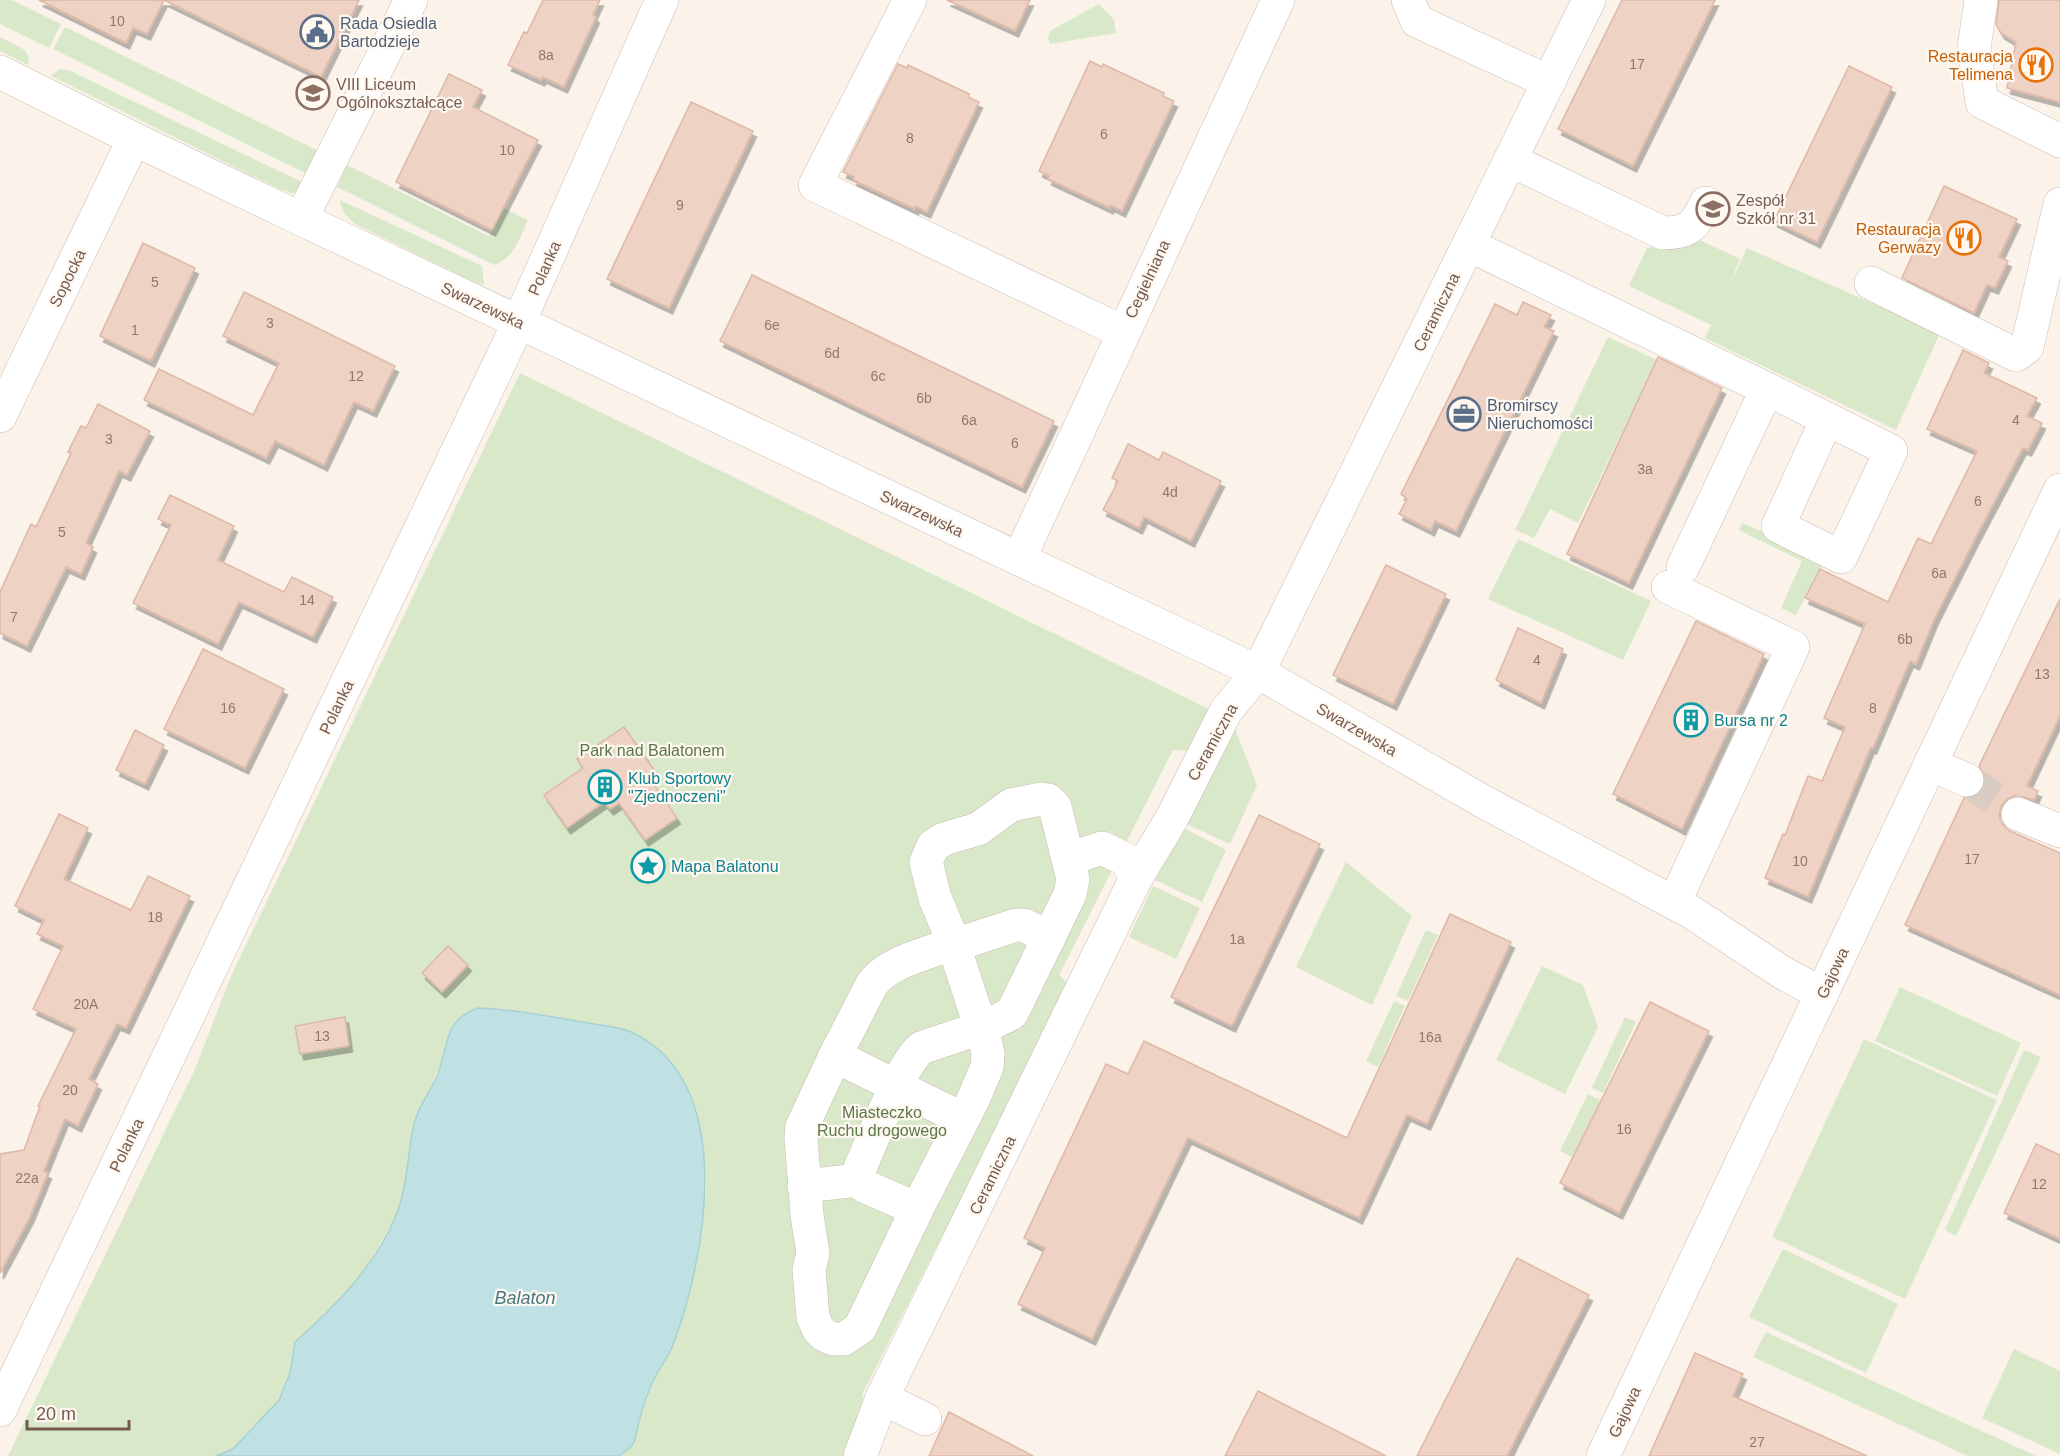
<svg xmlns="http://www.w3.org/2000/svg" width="2060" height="1456" viewBox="0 0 2060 1456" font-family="Arial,sans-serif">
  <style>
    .green { fill: #d8e8c9 }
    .water { fill: #c0e1e3; stroke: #a7d1d4; stroke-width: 1.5 }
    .building { fill: #eed2c4; stroke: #dfb7a6; stroke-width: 1.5; filter: url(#shadow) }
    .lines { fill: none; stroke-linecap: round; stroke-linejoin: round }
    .minor-tunnel { stroke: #d9cdc3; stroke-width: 33; stroke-dasharray: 33 16; stroke-linecap: butt }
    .minor-casing { stroke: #cdbbb1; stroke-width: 34 }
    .minor { stroke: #fff; stroke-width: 33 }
    .labels { text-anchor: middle; stroke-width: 4.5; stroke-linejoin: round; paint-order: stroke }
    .number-label { font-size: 14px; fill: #92786c }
    .service-label { font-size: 16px; fill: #4e5e75; stroke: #fef8f1; text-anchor: start }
    .food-label { font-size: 16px; fill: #c56008; stroke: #fef8f1; text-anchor: end }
    .education-label { font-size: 16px; fill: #785e54; stroke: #fef8f1; text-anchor: start }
    .street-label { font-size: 16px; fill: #745a4f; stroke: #fef8f1 }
    .culture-label { font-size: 16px; fill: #0d838f; stroke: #fef8f1; text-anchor: start }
    .park-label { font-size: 16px; fill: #5a7848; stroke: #fef8f1 }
    .water-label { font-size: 18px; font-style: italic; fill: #47797f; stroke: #fef8f1 }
  </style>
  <defs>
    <filter id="shadow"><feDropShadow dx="3.5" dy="6" stdDeviation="0" flood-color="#0004"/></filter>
  </defs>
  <rect width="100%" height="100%" fill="#fbf3ea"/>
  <g class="green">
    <polygon points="0,0 12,0 61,24 49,48 0,24"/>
    <polygon points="1099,4 1114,20 1116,33 1050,44 1048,38 1050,31"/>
    <polygon points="65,27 335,159 324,182 53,49"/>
    <polygon points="0,37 25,50 29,58 28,65 0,51"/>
    <polygon points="60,69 68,70 310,186 292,193 279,189 51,76"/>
    <path d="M347 165 489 236 503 208 528 220C520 237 514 259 494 265L337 187Z"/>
    <path d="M340 200 482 266 484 285 470 280 359 226C348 219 342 213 340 200Z"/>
    <polygon points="1702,241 1740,259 1727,291 1747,248 1940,333 1896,430 1705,338 1711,325 1629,286 1647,248"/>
    <polygon points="1608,337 1657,360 1578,523 1550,509 1534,538 1515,530"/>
    <polygon points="520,373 1209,709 1193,751 1173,750 1059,975 1069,984 863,1393 860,1456 619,1456 633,1444 640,1418 656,1376 671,1349 693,1274 701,1234 706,1189 703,1141 692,1100 675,1069 630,1031 506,1009 478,1008 466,1012 415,1120 405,1187 395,1218 362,1275 319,1321 295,1341 290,1373 279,1400 233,1449 216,1456 8,1456 195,1069 231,976"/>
    <polygon points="1742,523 1825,559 1796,615 1781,608 1802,561 1739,530"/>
    <polygon points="1518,539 1651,601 1623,660 1488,599"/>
    <polygon points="1233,724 1257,785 1230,844 1184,823"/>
    <polygon points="1182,827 1226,850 1202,902 1155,880"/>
    <polygon points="1346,862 1412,916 1372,1005 1296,967"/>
    <polygon points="1153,886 1200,908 1176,959 1129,937"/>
    <polygon points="1426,930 1438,935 1408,1001 1396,996"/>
    <polygon points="1542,966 1583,985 1598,1027 1565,1094 1496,1060"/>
    <polygon points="1900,987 2021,1043 1997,1096 1875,1041"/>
    <polygon points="1394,1001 1405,1006 1378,1067 1366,1061"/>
    <polygon points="1625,1017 1636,1022 1603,1093 1592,1088"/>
    <polygon points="1864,1039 1997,1100 1905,1299 1772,1237"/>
    <polygon points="2024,1050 2041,1057 1956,1236 1945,1230"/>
    <polygon points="1588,1094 1600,1100 1572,1157 1560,1151"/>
    <polygon points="1783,1249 1898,1304 1866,1373 1749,1317"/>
    <polygon points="1766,1332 2036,1456 1968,1456 1753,1357"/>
    <polygon points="2014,1349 2060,1371 2060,1454 1982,1418"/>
  </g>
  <path class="water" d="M478 1008C513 1009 547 1016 582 1022 597 1025 617 1026 631 1032 739 1081 706 1260 672 1347 668 1357 661 1366 656 1375 650 1388 644 1403 640 1418 637 1426 637 1437 633 1444 631 1448 623 1453 619 1456H216L233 1449 279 1400 290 1373 295 1342C335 1307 374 1267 395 1218 408 1188 407 1155 414 1124 418 1106 431 1091 438 1074 443 1060 445 1044 451 1030 457 1018 466 1012 478 1008Z"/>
  <g class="building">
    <polygon points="39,0 164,0 147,34 133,28 126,43"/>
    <polygon points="164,0 359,0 321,77"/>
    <polygon points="543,0 600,0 593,15 596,17 564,87 543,77 541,80 508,65 524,32 527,33"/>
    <polygon points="947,0 1030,0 1015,31"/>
    <polygon points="1622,0 1715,0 1633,166 1558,129"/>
    <polygon points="1999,0 2060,0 2060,102 2007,88 2016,42 2001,33 1996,24"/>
    <polygon points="1090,61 1102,67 1103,64 1164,93 1163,96 1174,101 1122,211 1110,205 1110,208 1048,179 1049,176 1039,171"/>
    <polygon points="898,64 907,68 908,65 969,94 968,97 979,102 927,212 915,206 915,209 853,180 854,177 843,172"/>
    <polygon points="1849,66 1892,87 1817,242 1774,221"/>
    <polygon points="449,74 482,90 473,107 538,140 492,230 396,182"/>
    <polygon points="691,102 753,131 669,308 607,279"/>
    <polygon points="1944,186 2017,219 1999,257 2008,261 1995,288 1987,285 1974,313 1902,278"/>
    <polygon points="143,243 195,268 151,361 100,336"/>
    <polygon points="752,275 1054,421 1022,487 720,341"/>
    <polygon points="244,292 395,366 373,411 354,402 324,465 275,441 266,458 144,400 159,369 253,415 279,363 223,336"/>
    <polygon points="1523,302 1551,315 1544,327 1554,331 1456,531 1435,521 1431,530 1399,514 1407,499 1401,494 1495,304 1517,315"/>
    <polygon points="1963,350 1989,363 1984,373 2037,398 2027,416 2042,423 2028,450 2023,448 1976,537 1934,620 1916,664 1910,661 1873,748 1871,747 1808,897 1765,878 1783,834 1785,835 1808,776 1822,781 1845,727 1824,718 1865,624 1805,598 1820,569 1888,602 1918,538 1931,544 1977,451 1927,429"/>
    <polygon points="1658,357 1722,388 1629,583 1567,554"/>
    <polygon points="98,404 150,431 127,475 119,471 86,543 93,547 81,574 66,567 27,646 0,633 0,592 31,524 36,527 71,453 68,452 81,426 86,428"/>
    <polygon points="1128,444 1159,460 1163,452 1221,481 1191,541 1144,517 1139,528 1103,510 1118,481 1112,478"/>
    <polygon points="170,495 234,526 218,560 284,592 292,577 333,597 313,637 239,602 218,644 133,603 171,525 158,519"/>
    <polygon points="1386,565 1446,594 1393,704 1333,675"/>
    <polygon points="2060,599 2060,716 2027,786 2038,791 2034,800 2016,795 2007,799 2001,806 1999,816 2003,825 2010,831 2060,853 2060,995 1905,925 1964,798 1970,798 1978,795 1984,788 1985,777 1979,766"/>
    <polygon points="1696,621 1764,654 1682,829 1613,794"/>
    <polygon points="1518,628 1563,649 1541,703 1496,680"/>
    <polygon points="203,649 284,689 245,768 164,729"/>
    <polygon points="624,727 657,774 650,779 677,818 645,840 619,803 610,809 604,802 567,828 544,795 583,768 577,759"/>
    <polygon points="135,730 164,745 145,784 116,770"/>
    <polygon points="59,814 88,828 64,879 131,910 148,876 190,896 126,1028 117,1024 89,1079 98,1084 78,1126 65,1119 44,1171 48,1173 30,1217 0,1273 0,1154 24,1150 40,1106 38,1106 76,1029 33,1009 63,946 37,934 44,920 15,906"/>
    <polygon points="1259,815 1320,844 1232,1026 1171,997"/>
    <polygon points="1450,914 1511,942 1427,1124 1407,1115 1359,1218 1188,1138 1092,1339 1018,1304 1045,1248 1024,1238 1106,1064 1128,1074 1144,1041 1347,1138"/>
    <polygon points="448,946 468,965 442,992 422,973"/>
    <polygon points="1650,1002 1709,1031 1619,1213 1560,1183"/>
    <polygon points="345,1017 349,1046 300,1054 295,1026"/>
    <polygon points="2036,1144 2060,1155 2060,1239 2004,1213"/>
    <polygon points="1517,1258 1589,1295 1507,1456 1417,1456"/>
    <polygon points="1695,1353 1743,1374 1733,1396 1867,1456 1649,1456"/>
    <polygon points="1258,1391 1386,1456 1225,1456"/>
    <polygon points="949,1412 1033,1456 929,1456"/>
  </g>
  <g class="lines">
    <polyline class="minor-tunnel" points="1967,780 2018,814"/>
    <defs>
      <g id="minor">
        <polyline points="910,0 815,185 1123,332"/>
        <polyline points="1408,0 1417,21 1549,82"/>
        <polyline points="1981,0 1974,48 1982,102 2060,141"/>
        <polyline points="0,72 134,139 301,219 1258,672 1484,802 1691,912 1783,973 1822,994"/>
        <path d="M1510 160 1663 233C1689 233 1695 226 1706 203"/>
        <polyline points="301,219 411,0"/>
        <polyline points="1469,245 1767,389"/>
        <polyline points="1871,283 2016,355 2027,347 2060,204"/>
        <polyline points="0,416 134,139"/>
        <polyline points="1019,559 1278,0"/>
        <polyline points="1683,567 1767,389 1891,451 1841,557 1778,526 1827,419"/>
        <polyline points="1668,587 1793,647 1674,903"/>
        <polyline points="1930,764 1967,780"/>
        <polyline points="2018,814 2060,831"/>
        <polyline points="1068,859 1102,848 1127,860 1136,878"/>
        <path d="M948 929 935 898 926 862 933 846 944 839 978 829 1011 805 1041 799 1048 800 1055 807 1073 879 1070 894 1012 1013C985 1029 951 1037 921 1048 900 1066 873 1140 860 1168L859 1180 864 1186 917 1209 972 1102 987 1067 988 1054 986 1044 958 958"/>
        <polyline points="967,941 1016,925 1024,925 1049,938"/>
        <path d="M835 1056 872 984C887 964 914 958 937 949"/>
        <polyline points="804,1186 859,1180"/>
        <polyline points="917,1209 860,1328 844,1339 833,1339 824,1335 818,1329 813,1317 809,1270 813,1253 807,1215 801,1137 802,1127 835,1056 963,1119"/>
        <polyline points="882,1398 925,1419"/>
        <polyline points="0,1410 519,322 662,0"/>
        <polyline points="860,1456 882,1398 1136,878 1172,818 1226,711 1258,672 1589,0"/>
        <polyline points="1603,1456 2060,490"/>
      </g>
    </defs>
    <use href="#minor" class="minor-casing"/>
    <use href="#minor" class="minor"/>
  </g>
  <defs>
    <symbol id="civic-ring" viewBox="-11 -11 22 22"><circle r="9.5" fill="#fef8f1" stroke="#5c6f8a" stroke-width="1.5"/><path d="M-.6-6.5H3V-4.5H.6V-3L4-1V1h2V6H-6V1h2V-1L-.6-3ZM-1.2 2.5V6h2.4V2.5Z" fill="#5c6f8a"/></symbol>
    <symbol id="restaurant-ring" viewBox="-11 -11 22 22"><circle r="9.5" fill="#fef8f1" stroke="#e8710a" stroke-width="1.5"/><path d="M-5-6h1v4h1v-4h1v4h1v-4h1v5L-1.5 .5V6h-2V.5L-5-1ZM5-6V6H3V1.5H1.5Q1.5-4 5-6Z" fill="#e8710a"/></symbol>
    <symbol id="school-ring" viewBox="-11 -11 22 22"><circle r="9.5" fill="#fef8f1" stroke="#8d6e63" stroke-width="1.5"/><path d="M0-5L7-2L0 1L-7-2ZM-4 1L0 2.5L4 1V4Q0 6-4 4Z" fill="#8d6e63"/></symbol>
    <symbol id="office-ring" viewBox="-11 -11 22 22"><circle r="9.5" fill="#fef8f1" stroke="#5c6f8a" stroke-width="1.5"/><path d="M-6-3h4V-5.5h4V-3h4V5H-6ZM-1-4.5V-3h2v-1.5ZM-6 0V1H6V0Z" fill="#5c6f8a"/></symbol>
    <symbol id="building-ring" viewBox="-11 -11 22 22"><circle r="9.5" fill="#fef8f1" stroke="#0f9aa8" stroke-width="1.5"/><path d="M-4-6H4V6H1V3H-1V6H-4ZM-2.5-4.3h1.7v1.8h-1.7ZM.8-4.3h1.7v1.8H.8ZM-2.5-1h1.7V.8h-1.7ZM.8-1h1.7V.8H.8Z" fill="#0f9aa8"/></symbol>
    <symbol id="sight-ring" viewBox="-11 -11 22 22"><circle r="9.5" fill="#fef8f1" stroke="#0f9aa8" stroke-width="1.5"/><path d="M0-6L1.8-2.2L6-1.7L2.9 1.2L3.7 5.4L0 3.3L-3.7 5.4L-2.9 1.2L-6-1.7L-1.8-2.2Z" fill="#0f9aa8"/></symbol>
  </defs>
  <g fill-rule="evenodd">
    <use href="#civic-ring" x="298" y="13" width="38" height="38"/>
    <use href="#restaurant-ring" x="2017" y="46" width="38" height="38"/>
    <use href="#school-ring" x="294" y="74" width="38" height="38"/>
    <use href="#school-ring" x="1694" y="190" width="38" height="38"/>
    <use href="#restaurant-ring" x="1945" y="219" width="38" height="38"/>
    <use href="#office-ring" x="1445" y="395" width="38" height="38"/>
    <use href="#building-ring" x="1672" y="701" width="38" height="38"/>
    <use href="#building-ring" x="586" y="768" width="38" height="38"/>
    <use href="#sight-ring" x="629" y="847" width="38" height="38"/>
  </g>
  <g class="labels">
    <g class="number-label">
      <text x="117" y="26">10</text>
      <text x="546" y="60">8a</text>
      <text x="1637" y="69">17</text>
      <text x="1104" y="139">6</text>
      <text x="910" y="143">8</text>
      <text x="507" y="155">10</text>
      <text x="680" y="210">9</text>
      <text x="155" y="287">5</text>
      <text x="270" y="328">3</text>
      <text x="772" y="330">6e</text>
      <text x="135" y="335">1</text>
      <text x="832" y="358">6d</text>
      <text x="356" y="381">12</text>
      <text x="878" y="381">6c</text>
      <text x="924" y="403">6b</text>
      <text x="969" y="425">6a</text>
      <text x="2016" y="425">4</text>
      <text x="109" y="444">3</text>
      <text x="1015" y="448">6</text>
      <text x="1645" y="474">3a</text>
      <text x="1170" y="497">4d</text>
      <text x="1978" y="506">6</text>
      <text x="62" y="537">5</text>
      <text x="1939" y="578">6a</text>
      <text x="307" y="605">14</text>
      <text x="14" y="622">7</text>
      <text x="1905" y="644">6b</text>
      <text x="1537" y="665">4</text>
      <text x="2042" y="679">13</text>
      <text x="228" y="713">16</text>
      <text x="1873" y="713">8</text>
      <text x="1972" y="864">17</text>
      <text x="1800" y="866">10</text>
      <text x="155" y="922">18</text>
      <text x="1237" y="944">1a</text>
      <text x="86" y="1009">20A</text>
      <text x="322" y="1041">13</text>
      <text x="1430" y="1042">16a</text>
      <text x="70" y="1095">20</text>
      <text x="1624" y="1134">16</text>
      <text x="27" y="1183">22a</text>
      <text x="2039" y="1189">12</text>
      <text x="1757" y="1447">27</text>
    </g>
    <g class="service-label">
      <text x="340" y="29">Rada Osiedla<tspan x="340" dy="18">Bartodzieje</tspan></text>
      <text x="1487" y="411">Bromirscy<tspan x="1487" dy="18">Nieruchomości</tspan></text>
    </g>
    <g class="food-label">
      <text x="2013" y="62">Restauracja<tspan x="2013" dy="18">Telimena</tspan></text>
      <text x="1941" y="235">Restauracja<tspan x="1941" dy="18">Gerwazy</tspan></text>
    </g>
    <g class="education-label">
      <text x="336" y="90">VIII Liceum<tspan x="336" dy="18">Ogólnokształcące</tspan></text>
      <text x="1736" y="206">Zespół<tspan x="1736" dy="18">Szkół nr 31</tspan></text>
    </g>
    <g class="street-label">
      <text transform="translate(544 268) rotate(-66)" y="6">Polanka</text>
      <text transform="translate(67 278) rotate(-64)" y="6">Sopocka</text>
      <text transform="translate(1147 279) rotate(-65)" y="6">Cegielniana</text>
      <text transform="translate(483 305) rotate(25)" y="6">Swarzewska</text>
      <text transform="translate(1436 312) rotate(-64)" y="6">Ceramiczna</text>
      <text transform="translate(922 513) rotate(25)" y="6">Swarzewska</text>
      <text transform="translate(336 707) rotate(-64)" y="6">Polanka</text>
      <text transform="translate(1357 729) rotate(30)" y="6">Swarzewska</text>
      <text transform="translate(1212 742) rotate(-61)" y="6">Ceramiczna</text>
      <text transform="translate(1832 973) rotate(-65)" y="6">Gajowa</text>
      <text transform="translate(126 1145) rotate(-64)" y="6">Polanka</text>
      <text transform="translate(992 1175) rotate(-64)" y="6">Ceramiczna</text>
      <text transform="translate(1624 1412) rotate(-65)" y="6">Gajowa</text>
    </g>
    <g class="culture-label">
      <text x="1714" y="726">Bursa nr 2</text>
      <text x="628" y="784">Klub Sportowy<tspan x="628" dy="18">"Zjednoczeni"</tspan></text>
      <text x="671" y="872">Mapa Balatonu</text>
    </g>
    <g class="park-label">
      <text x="652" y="756">Park nad Balatonem</text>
      <text x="882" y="1118">Miasteczko<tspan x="882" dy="18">Ruchu drogowego</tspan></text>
    </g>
    <g class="water-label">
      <text x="525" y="1304">Balaton</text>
    </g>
  </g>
  <path d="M27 1420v9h102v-9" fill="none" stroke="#745a4f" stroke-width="3"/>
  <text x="36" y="1420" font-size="18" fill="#745a4f" stroke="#fef8f1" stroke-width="4.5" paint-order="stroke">20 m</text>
</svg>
